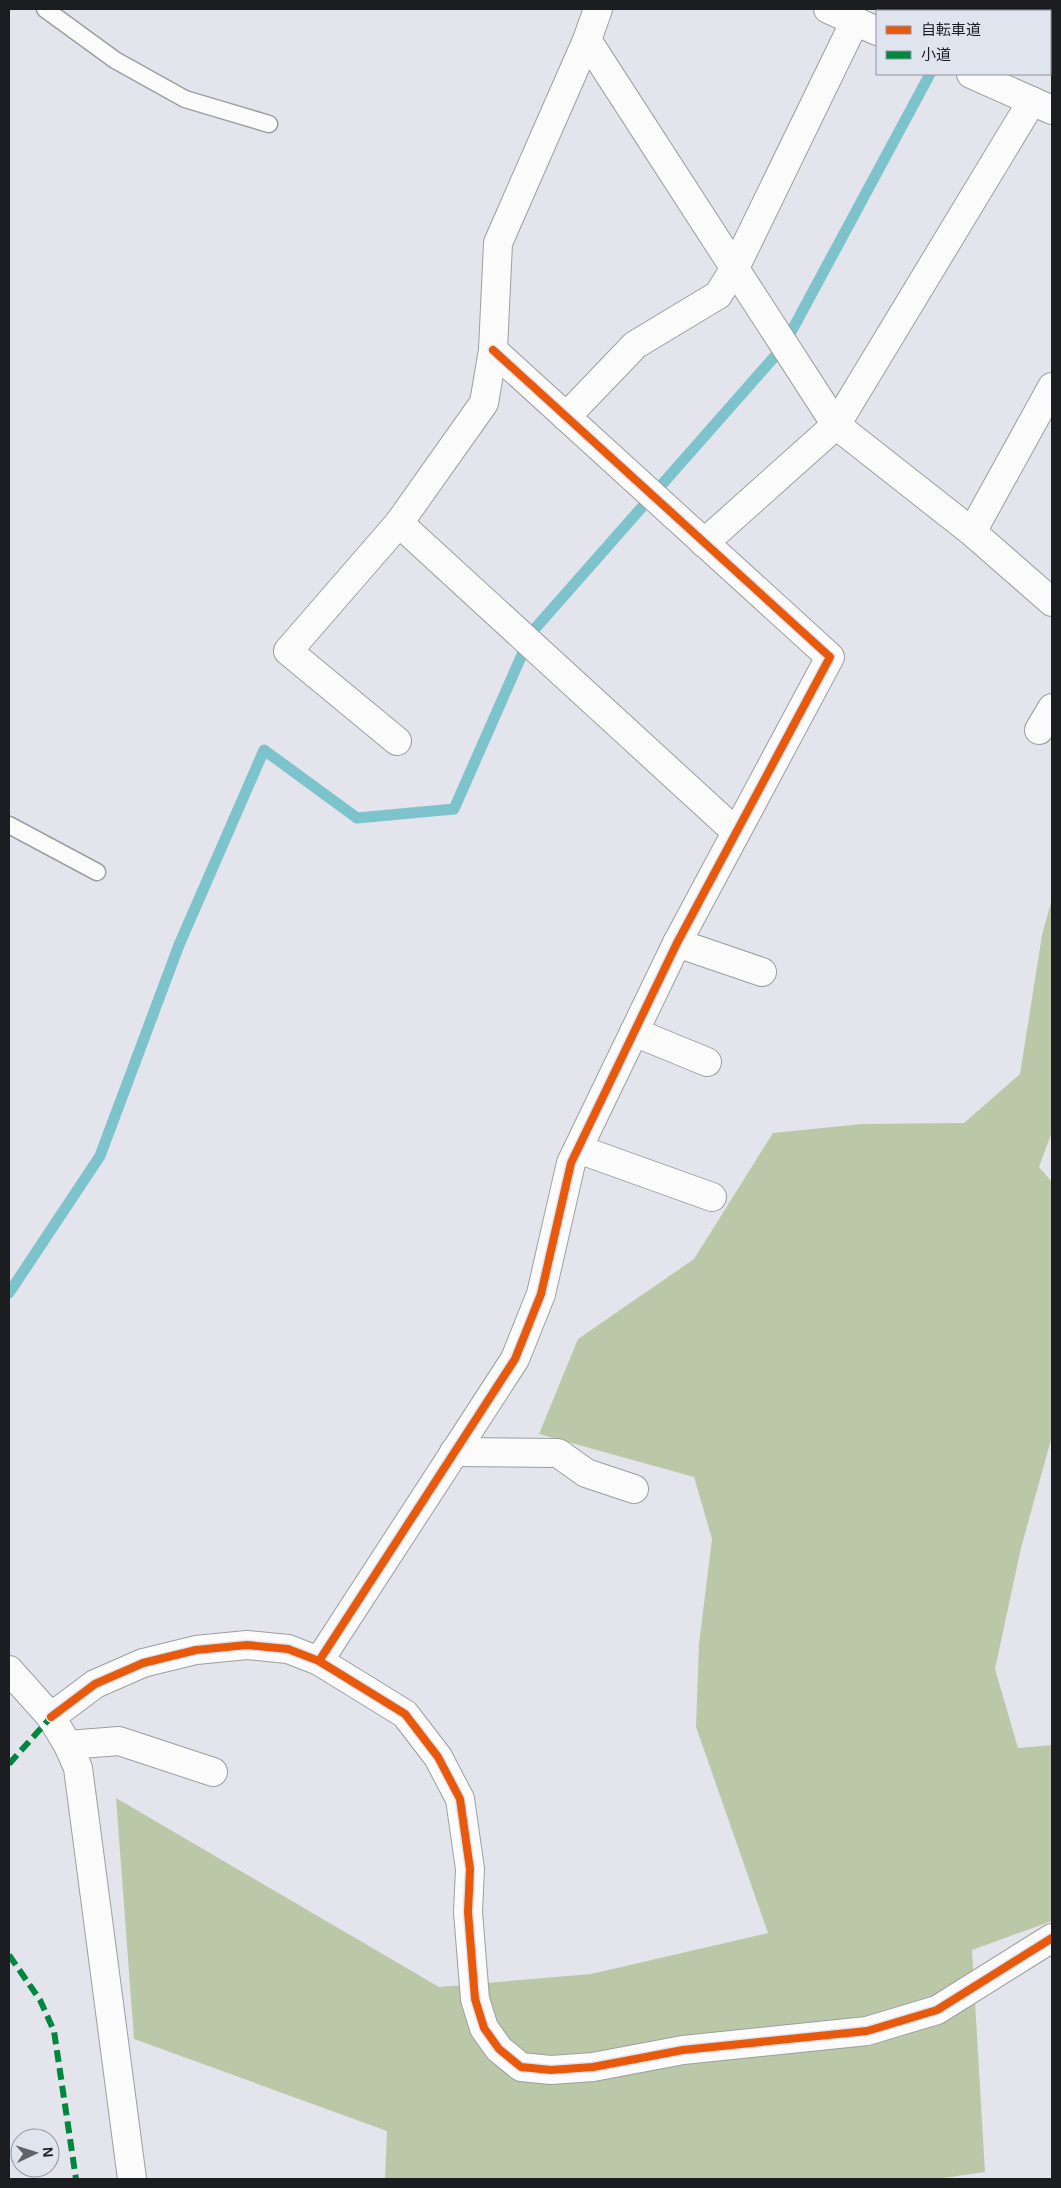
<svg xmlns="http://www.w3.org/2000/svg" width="1061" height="2188" viewBox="0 0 1061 2188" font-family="Helvetica,'Noto Sans JP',sans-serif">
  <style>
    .forest { fill: #bbc8a7 }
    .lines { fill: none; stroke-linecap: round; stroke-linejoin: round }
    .stream { stroke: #7cc3cc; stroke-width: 11 }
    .service-casing { stroke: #9c9ea2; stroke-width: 19 }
    .minor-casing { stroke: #9c9ea2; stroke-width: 30 }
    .tertiary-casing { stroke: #9c9ea2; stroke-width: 30 }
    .service { stroke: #fbfbfc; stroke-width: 16 }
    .minor { stroke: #fbfbfc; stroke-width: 28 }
    .tertiary { stroke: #fbfbfc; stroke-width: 28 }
    .quiet { stroke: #00873e; stroke-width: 6; stroke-dasharray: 12 6; stroke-linecap: butt }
    .cycleway-casing { stroke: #e0e4ef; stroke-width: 11 }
    .cycleway { stroke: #e8590c; stroke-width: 8 }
  </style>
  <rect width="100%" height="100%" fill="#e4e5ec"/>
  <polygon class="forest" points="1052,899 1052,1132 1039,1167 1052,1182 1052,1436 1021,1548 995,1669 1018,1748 1052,1745 1052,1921 972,1950 985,2172 937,2179 385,2179 387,2131 134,2039 116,1798 439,1987 591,1974 768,1933 696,1727 699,1644 712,1539 694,1477 539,1434 578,1339 694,1259 773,1133 862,1124 964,1123 1020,1074 1042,935"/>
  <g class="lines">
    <g class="stream">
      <polyline points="962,11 963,9"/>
      <polyline points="9,1293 100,1156 179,945 264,750 357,818 454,809 532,632 783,347 930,74"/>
    </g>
    <defs>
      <g id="service">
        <polyline points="45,9 115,60 185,99 269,124"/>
        <polyline points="9,825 97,872"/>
      </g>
      <g id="minor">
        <polyline points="828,9 877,31"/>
        <polyline points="587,40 836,425 972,532 1052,602"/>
        <polyline points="971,74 1052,110"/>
        <polyline points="566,417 635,345 718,295 735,268 855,21"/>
        <polyline points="399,523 736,832"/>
        <polyline points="972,532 1052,387"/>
        <polyline points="704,543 836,425 1032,101"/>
        <polyline points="1039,730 1052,708"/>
        <polyline points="397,741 288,651 399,523 484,403 493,350 498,243 587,40 598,9"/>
        <polyline points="677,943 762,972"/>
        <polyline points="634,1032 707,1062"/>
        <polyline points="578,1149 712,1197"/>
        <polyline points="454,1452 558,1453 586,1473 634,1489"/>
        <polyline points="319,1661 515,1359 541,1294 571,1163 677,943 830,657 493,350"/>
        <polyline points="51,1717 95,1684 143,1663 196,1650 247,1645 288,1649 319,1661 405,1714 438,1757 460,1799 470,1869 468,1912 475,1999 484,2028 499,2049 521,2067 551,2070 593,2067 683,2050 867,2031 937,2010 1052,1938"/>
        <polyline points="68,1745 119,1741 213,1772"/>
      </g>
      <polyline id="tertiary" points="9,1670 51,1717 68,1745 78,1768 132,2179"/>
    </defs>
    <use href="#service" class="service-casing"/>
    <use href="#minor" class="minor-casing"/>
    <use href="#tertiary" class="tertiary-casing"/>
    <use href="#service" class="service"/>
    <use href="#minor" class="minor"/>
    <use href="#tertiary" class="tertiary"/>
    <g class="quiet">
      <polyline points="9,1764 51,1717"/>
      <polyline points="9,1955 40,2000 54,2031 76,2179"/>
    </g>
    <defs>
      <g id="cycleway">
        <polyline points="319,1661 515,1359 541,1294 571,1163 677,943 830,657 493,350"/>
        <polyline points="51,1717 95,1684 143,1663 196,1650 247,1645 288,1649 319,1661 405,1714 438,1757 460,1799 470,1869 468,1912 475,1999 484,2028 499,2049 521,2067 551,2070 593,2067 683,2050 867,2031 937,2010 1052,1938"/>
      </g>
    </defs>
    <use href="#cycleway" class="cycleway-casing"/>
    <use href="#cycleway" class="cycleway"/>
  </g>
  <rect width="1061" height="2188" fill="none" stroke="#1c1d21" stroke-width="20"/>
  <rect x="876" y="10" width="175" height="65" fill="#e0e4ef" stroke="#92949d"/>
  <rect x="886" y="26" width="25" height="8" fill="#e8590c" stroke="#92949d"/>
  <text x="921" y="35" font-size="15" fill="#1c1d21">自転車道</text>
  <rect x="886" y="51" width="25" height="8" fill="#00873e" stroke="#92949d"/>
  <text x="921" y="60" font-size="15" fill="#1c1d21">小道</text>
  <g transform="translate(35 2153) rotate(86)"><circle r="24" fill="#e0e4ef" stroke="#92949d"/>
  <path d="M0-4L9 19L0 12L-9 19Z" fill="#626368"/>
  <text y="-8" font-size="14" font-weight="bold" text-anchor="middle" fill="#1c1d21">N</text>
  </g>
</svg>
